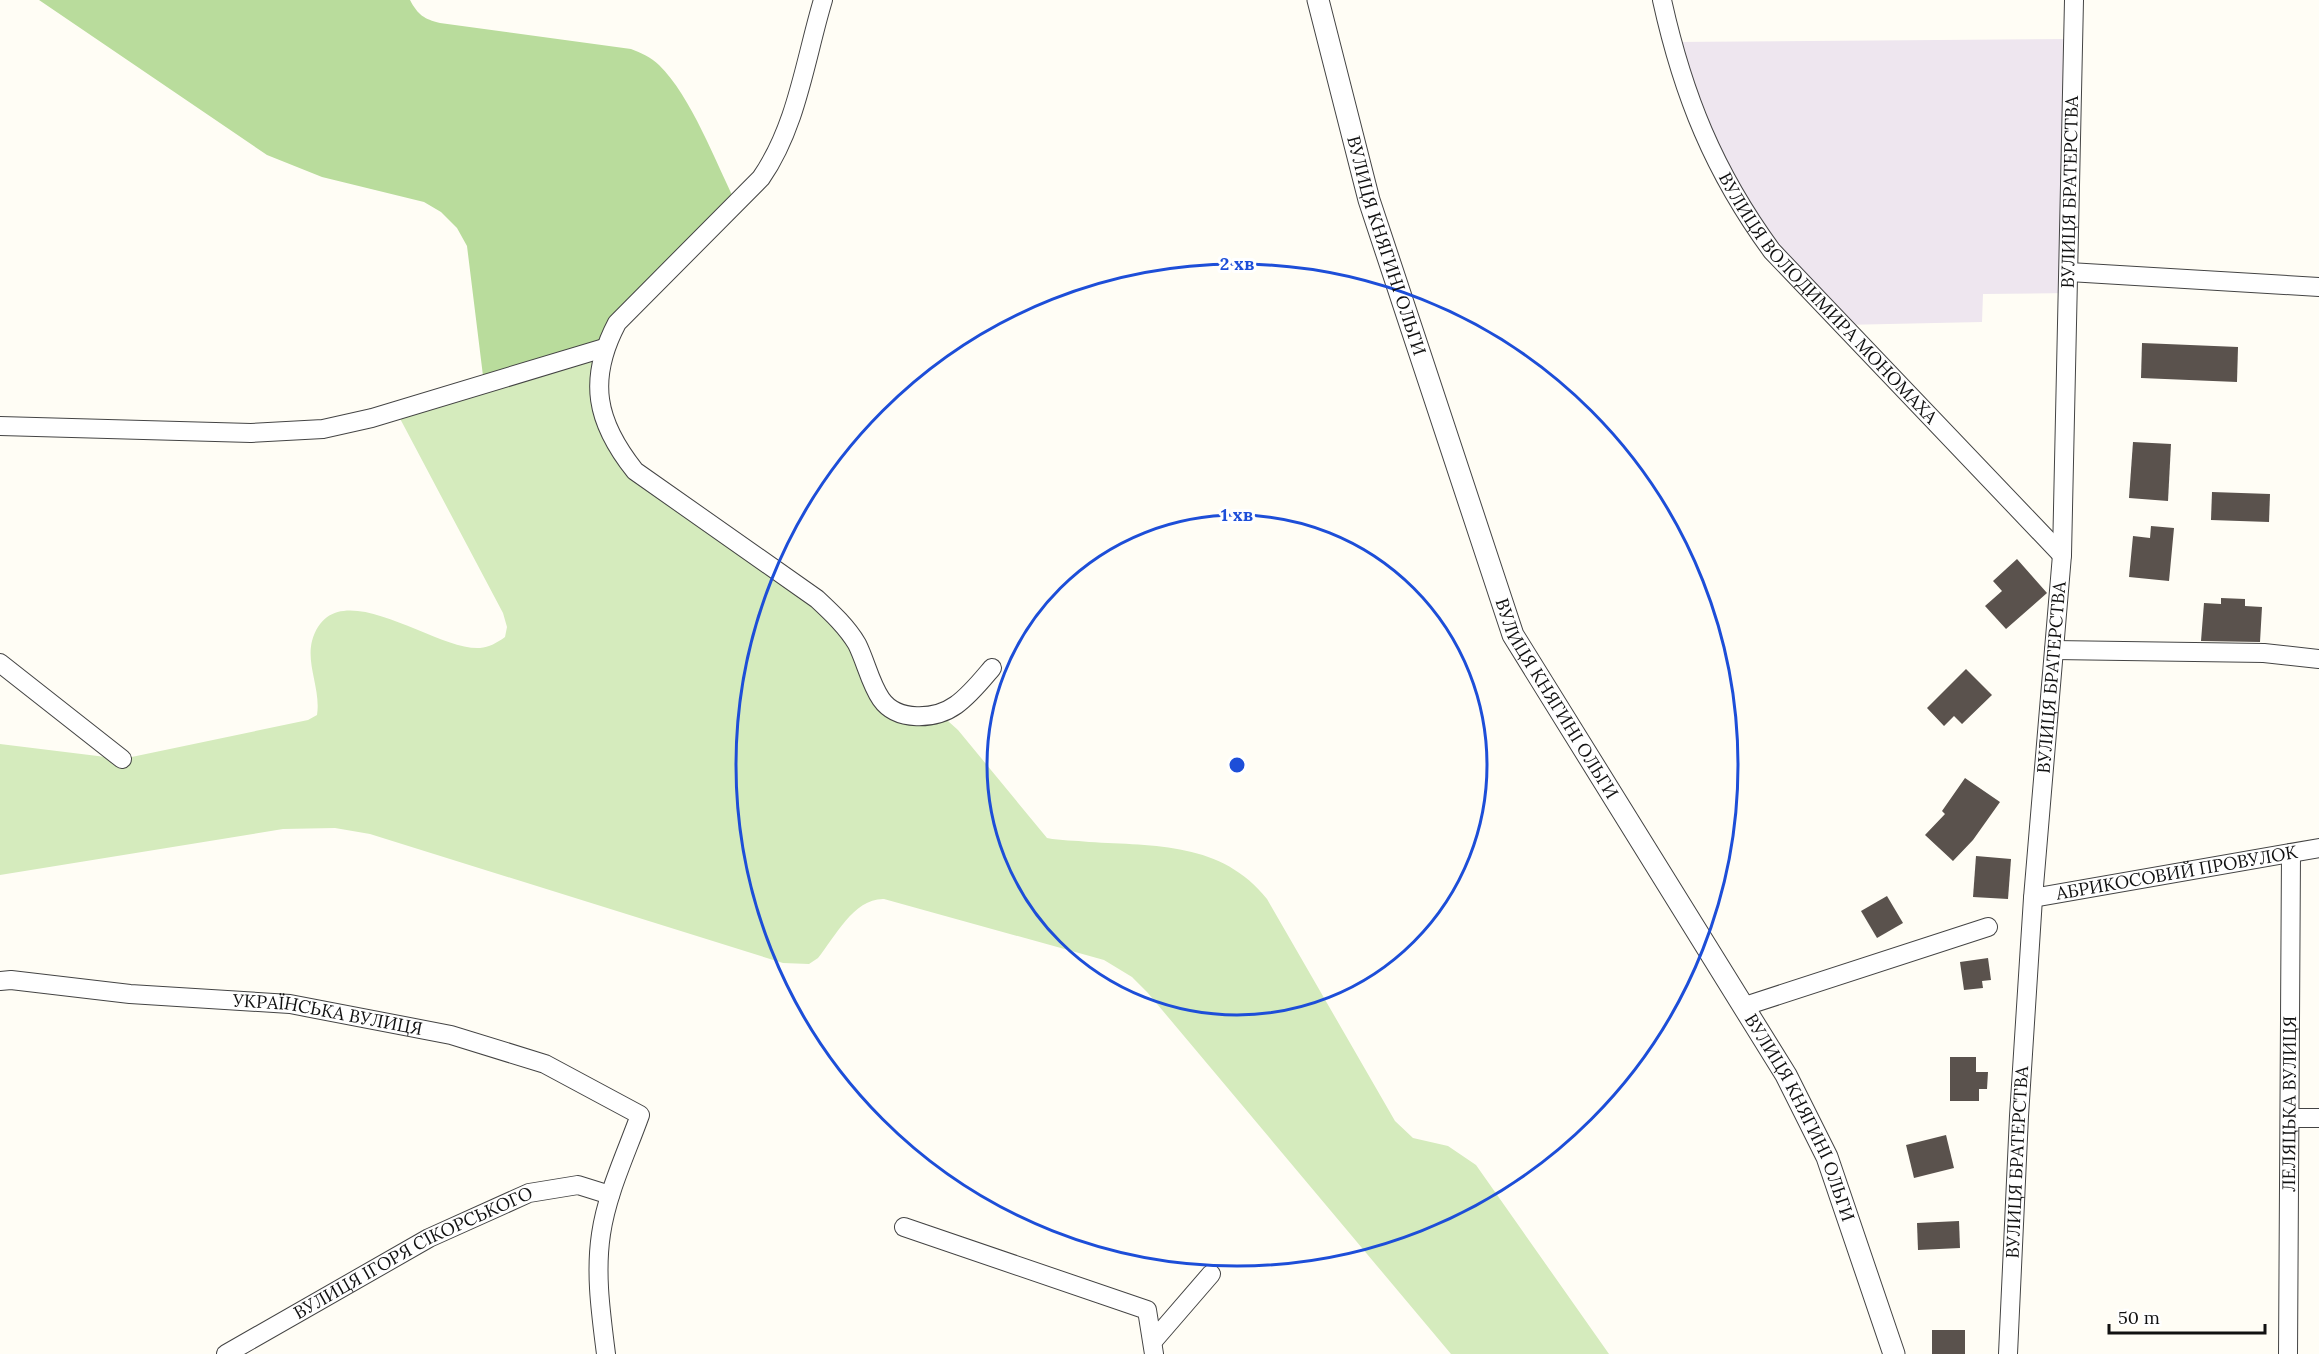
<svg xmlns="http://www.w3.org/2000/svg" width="2319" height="1354" viewBox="0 0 2319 1354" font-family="Lora,serif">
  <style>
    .industrial { fill: #eee6ef }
    .green { fill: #d5ebbd }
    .forest { fill: #b9dc9c }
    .building { fill: #5a524d }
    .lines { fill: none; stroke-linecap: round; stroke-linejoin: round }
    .minor-casing { stroke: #444; stroke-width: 20 }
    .tertiary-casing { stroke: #444; stroke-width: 23 }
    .minor { stroke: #fff; stroke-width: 18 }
    .tertiary { stroke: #fff; stroke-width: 21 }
    .ring { fill: none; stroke: #1d4ed8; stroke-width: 3 }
    .labels { text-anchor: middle; stroke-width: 6; stroke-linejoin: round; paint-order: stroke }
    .street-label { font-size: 18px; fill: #111; stroke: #fff }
    .centre { fill: #1d4ed8; stroke: #fff; stroke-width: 3 }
    .ring-label { font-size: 18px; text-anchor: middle; font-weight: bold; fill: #1d4ed8; stroke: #fff; stroke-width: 6; stroke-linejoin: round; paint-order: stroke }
  </style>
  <rect width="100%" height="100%" fill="#fffdf5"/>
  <polygon class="industrial" points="2072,39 2069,293 1983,294 1982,322 1842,325 1754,227 1672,42"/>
  <path class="green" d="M604 348 599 368 619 451 833 615 882 701 939 713 958 730 1047 838C1061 841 1075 840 1089 842 1155 846 1222 842 1267 899L1395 1121 1413 1138 1448 1146 1476 1165 1609 1354H1451L1147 992 1132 977 1104 960 884 899C854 898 835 937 818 958L809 964 783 963 370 834 335 828 283 829 0 875V744L122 759 308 720 317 715C321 690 306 665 312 641 333 567 434 651 480 648 489 647 497 643 505 637L507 627 503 613 396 411Z"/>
  <path class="forest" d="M39 0H410C418 15 424 19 440 23L631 49C641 53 651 57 659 65 691 96 716 163 736 203L604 348 484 384 467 246 457 228 441 212 424 202 322 177 267 155Z"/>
  <g class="building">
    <polygon points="2142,343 2238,347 2237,382 2141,378"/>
    <polygon points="2133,442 2171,444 2168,501 2129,498"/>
    <polygon points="2212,492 2270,494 2269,522 2211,520"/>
    <polygon points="2151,526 2174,528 2169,581 2129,577 2133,536 2150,538"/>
    <polygon points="2017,559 2047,593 2006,629 1985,606 2002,591 1993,581"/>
    <polygon points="2221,598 2245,599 2245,606 2262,607 2260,642 2201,641 2204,603 2221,604"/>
    <polygon points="1966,669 1992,695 1962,724 1954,716 1944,726 1927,708"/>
    <polygon points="1965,778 2000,802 1973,840 1953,861 1925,835 1945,814 1942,811"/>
    <polygon points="1976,856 2011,859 2008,899 1973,897"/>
    <polygon points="1887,896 1903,923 1877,938 1861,911"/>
    <polygon points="1988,958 1991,980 1982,981 1983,988 1964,990 1960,962"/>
    <polygon points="1950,1057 1976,1057 1976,1072 1988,1072 1987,1089 1979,1089 1979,1101 1950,1101"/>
    <polygon points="1946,1135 1954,1168 1914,1178 1906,1145"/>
    <polygon points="1959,1221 1960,1248 1918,1250 1917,1223"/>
    <rect x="1932" y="1330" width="33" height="24"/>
  </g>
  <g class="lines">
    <defs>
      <g id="minor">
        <path d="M823 0C805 60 797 126 761 178L617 323C587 380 596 422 635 471L817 599C832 613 847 627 857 644 866 662 870 683 881 699 897 722 935 720 956 705 970 695 981 681 992 668"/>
        <path id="s1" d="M1662 0C1683 95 1714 172 1772 251L2062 555"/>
        <polyline points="2069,272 2319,287"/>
        <polyline points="0,426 251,433 323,429 372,418 604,348"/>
        <polyline points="2054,650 2264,653 2319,659"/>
        <polyline points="0,663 122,759"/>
        <path id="s2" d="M2033 898 2319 848"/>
        <path id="s3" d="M0 981 11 980 130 994 290 1004 451 1035 545 1064 640 1115C626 1154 607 1193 601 1234 595 1274 601 1314 606 1354"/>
        <polyline points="1745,1006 1988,927"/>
        <polyline points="2290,1118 2319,1118"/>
        <polyline points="904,1227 1147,1310 1154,1354"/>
        <polyline points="1154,1340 1211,1274"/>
        <path id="s4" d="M226 1354 429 1238 529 1193 578 1185 610 1195"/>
        <path id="s5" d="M2008 1354 2019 1116 2033 898 2062 555 2074 0"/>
        <path id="s6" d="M2288 1354 2291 853"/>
      </g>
      <g id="tertiary">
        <path id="s7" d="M1318 0 1369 200 1513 635 1786 1075 1827 1157 1894 1354"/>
      </g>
    </defs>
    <use href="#minor" class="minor-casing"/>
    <use href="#tertiary" class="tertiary-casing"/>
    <use href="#minor" class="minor"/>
    <use href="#tertiary" class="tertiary"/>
  </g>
  <g class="ring">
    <circle cx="1237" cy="765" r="250"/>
    <circle cx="1237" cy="765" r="501"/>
  </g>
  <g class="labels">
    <g class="street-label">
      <text dy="6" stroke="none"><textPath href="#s5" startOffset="1164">ВУЛИЦЯ БРАТЕРСТВА</textPath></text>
      <text dy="6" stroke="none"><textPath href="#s7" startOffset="255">ВУЛИЦЯ КНЯГИНІ ОЛЬГИ</textPath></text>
      <text dy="6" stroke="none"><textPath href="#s1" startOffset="348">ВУЛИЦЯ ВОЛОДИМИРА МОНОМАХА</textPath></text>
      <text dy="6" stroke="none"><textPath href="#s5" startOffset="678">ВУЛИЦЯ БРАТЕРСТВА</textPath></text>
      <text dy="6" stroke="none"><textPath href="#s7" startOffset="741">ВУЛИЦЯ КНЯГИНІ ОЛЬГИ</textPath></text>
      <text dy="6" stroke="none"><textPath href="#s2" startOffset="146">АБРИКОСОВИЙ ПРОВУЛОК</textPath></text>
      <text dy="6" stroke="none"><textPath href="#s3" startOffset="330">УКРАЇНСЬКА ВУЛИЦЯ</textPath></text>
      <text dy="6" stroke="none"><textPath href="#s6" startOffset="250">ЛЕЛЯЦЬКА ВУЛИЦЯ</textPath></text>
      <text dy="6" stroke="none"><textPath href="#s7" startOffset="1227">ВУЛИЦЯ КНЯГИНІ ОЛЬГИ</textPath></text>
      <text dy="6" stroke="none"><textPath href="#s5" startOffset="192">ВУЛИЦЯ БРАТЕРСТВА</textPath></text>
      <text dy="6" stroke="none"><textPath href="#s4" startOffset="213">ВУЛИЦЯ ІГОРЯ СІКОРСЬКОГО</textPath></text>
    </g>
  </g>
  <circle cx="1237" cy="765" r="9" class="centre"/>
  <g class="ring-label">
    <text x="1237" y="270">2 хв</text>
    <text x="1237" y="521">1 хв</text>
  </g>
  <path d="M2109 1324v9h156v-9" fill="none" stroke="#111111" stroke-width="3"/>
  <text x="2118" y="1324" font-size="18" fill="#111111" stroke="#ffffff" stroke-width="4.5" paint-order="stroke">50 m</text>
</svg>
